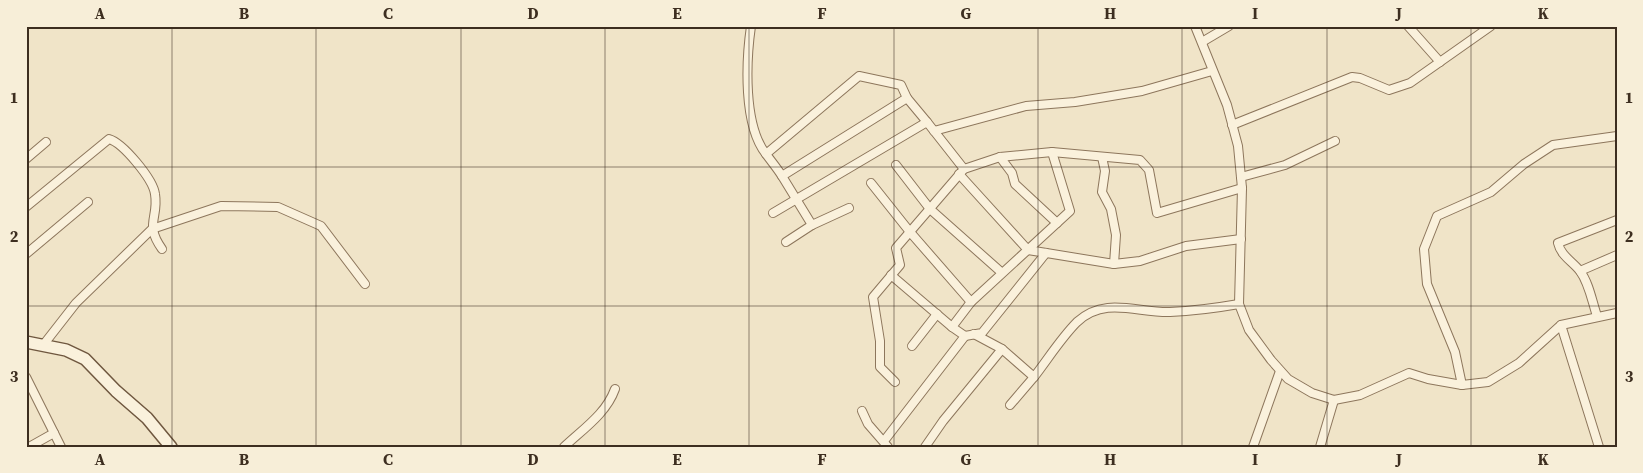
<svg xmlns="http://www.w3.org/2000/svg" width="1643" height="473" viewBox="0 0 1643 473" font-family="'Source Serif 4',serif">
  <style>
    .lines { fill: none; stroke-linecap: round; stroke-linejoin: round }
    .minor-casing { stroke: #8d765c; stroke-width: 10 }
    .secondary-casing { stroke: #6f573f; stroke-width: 14 }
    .minor { stroke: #faf1dc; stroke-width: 8 }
    .secondary { stroke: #faf1dc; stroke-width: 11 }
    .grid { fill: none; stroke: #3d2e20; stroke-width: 1; stroke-opacity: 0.55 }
    .neatline { fill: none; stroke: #3d2e20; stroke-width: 2 }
    .grid-label { font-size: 16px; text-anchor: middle; font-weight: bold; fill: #3d2e20 }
  </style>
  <rect width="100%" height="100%" fill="#f0e4c8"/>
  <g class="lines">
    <defs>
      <g id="minor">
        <path d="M751 26C746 61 743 125 766 154 771 161 777 168 782 176"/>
        <polyline points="1195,26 1227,105 1238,146 1242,188 1239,304 1249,330 1271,360 1288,379 1312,393 1334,400 1360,395 1409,373 1428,379 1462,385 1488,382 1519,363 1561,325 1617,313"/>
        <polyline points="1408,26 1440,62"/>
        <polyline points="1202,42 1229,26"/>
        <polyline points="1232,125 1352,77 1360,78 1389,90 1410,83 1491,26"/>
        <polyline points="934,131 1026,106 1075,102 1142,91 1212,71"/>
        <polyline points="766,154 859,76 901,85 907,98"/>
        <polyline points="1000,157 1012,173 1015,184 1057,223"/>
        <polyline points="1102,157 1105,171 1102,192 1111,209 1116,235 1114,264"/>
        <polyline points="26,159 46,142"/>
        <polyline points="896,165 930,209 1001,272"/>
        <polyline points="959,174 1028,250 1114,264 1140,261 1186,246 1241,239"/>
        <polyline points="1241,177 1285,165 1335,141"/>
        <polyline points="871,183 910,232 971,302"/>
        <path d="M26 207 109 139C123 143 153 179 155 194 159 218 144 224 162 249"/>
        <polyline points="849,208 812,225 782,176 907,98 927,122"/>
        <polyline points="773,213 927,122 964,169"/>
        <polyline points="786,242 812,225"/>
        <polyline points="26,254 88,202"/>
        <polyline points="1580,271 1617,255"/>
        <polyline points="891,275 952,327"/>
        <path d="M1597 316C1592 301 1589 283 1580 271 1572 261 1561 256 1558 243L1617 220"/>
        <polyline points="1561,325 1599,447"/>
        <polyline points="974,334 1002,349"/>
        <polyline points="965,336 982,333 1046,253"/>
        <polyline points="44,344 76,303 152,229 221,206 278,207 321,226 365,284"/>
        <polyline points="912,346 937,314"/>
        <polyline points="26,377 61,447"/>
        <polyline points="895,382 880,367 880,341 873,297 900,265 896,248 964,169 1000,157 1052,152 1140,160 1149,170 1157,213 1242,188"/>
        <polyline points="1462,385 1455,352 1427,284 1424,249 1437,216 1491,192 1524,164 1553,145 1617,136"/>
        <polyline points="1010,405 1034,377"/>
        <polyline points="862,411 868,424 888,447"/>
        <polyline points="884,441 965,336 952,327 971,302 1070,211 1052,152"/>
        <polyline points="29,447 54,433"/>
        <path d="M564 447C583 429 606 414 615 389"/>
        <path d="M925 447 943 421 1002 349 1034 377C1048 359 1061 338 1077 322 1105 296 1137 313 1170 312 1193 311 1216 308 1239 304"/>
        <polyline points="1253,447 1280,371"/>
        <polyline points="1320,447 1334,400"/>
      </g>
      <polyline id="secondary" points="26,342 66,350 85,359 116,391 147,418 171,447"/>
    </defs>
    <use href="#minor" class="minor-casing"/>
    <use href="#secondary" class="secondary-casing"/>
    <use href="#minor" class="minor"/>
    <use href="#secondary" class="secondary"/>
  </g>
  <path class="grid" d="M172 26V447M316 26V447M461 26V447M605 26V447M749 26V447M894 26V447M1038 26V447M1182 26V447M1327 26V447M1471 26V447M26 167H1617M26 306H1617"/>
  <rect width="1643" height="473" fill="none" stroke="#f7eed8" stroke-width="55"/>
  <rect x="28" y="28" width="1588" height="418" class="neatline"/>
  <g class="grid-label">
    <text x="100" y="19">A</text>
    <text x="244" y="19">B</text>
    <text x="388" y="19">C</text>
    <text x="533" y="19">D</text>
    <text x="677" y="19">E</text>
    <text x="822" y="19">F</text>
    <text x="966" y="19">G</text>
    <text x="1110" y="19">H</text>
    <text x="1255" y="19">I</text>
    <text x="1399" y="19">J</text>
    <text x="1543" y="19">K</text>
    <text x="14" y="103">1</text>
    <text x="1629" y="103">1</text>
    <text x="14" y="242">2</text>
    <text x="1629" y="242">2</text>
    <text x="14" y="382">3</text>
    <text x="1629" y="382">3</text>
    <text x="100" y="465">A</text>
    <text x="244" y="465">B</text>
    <text x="388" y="465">C</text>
    <text x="533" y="465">D</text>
    <text x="677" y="465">E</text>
    <text x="822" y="465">F</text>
    <text x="966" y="465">G</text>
    <text x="1110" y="465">H</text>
    <text x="1255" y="465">I</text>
    <text x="1399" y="465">J</text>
    <text x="1543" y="465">K</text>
  </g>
</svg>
